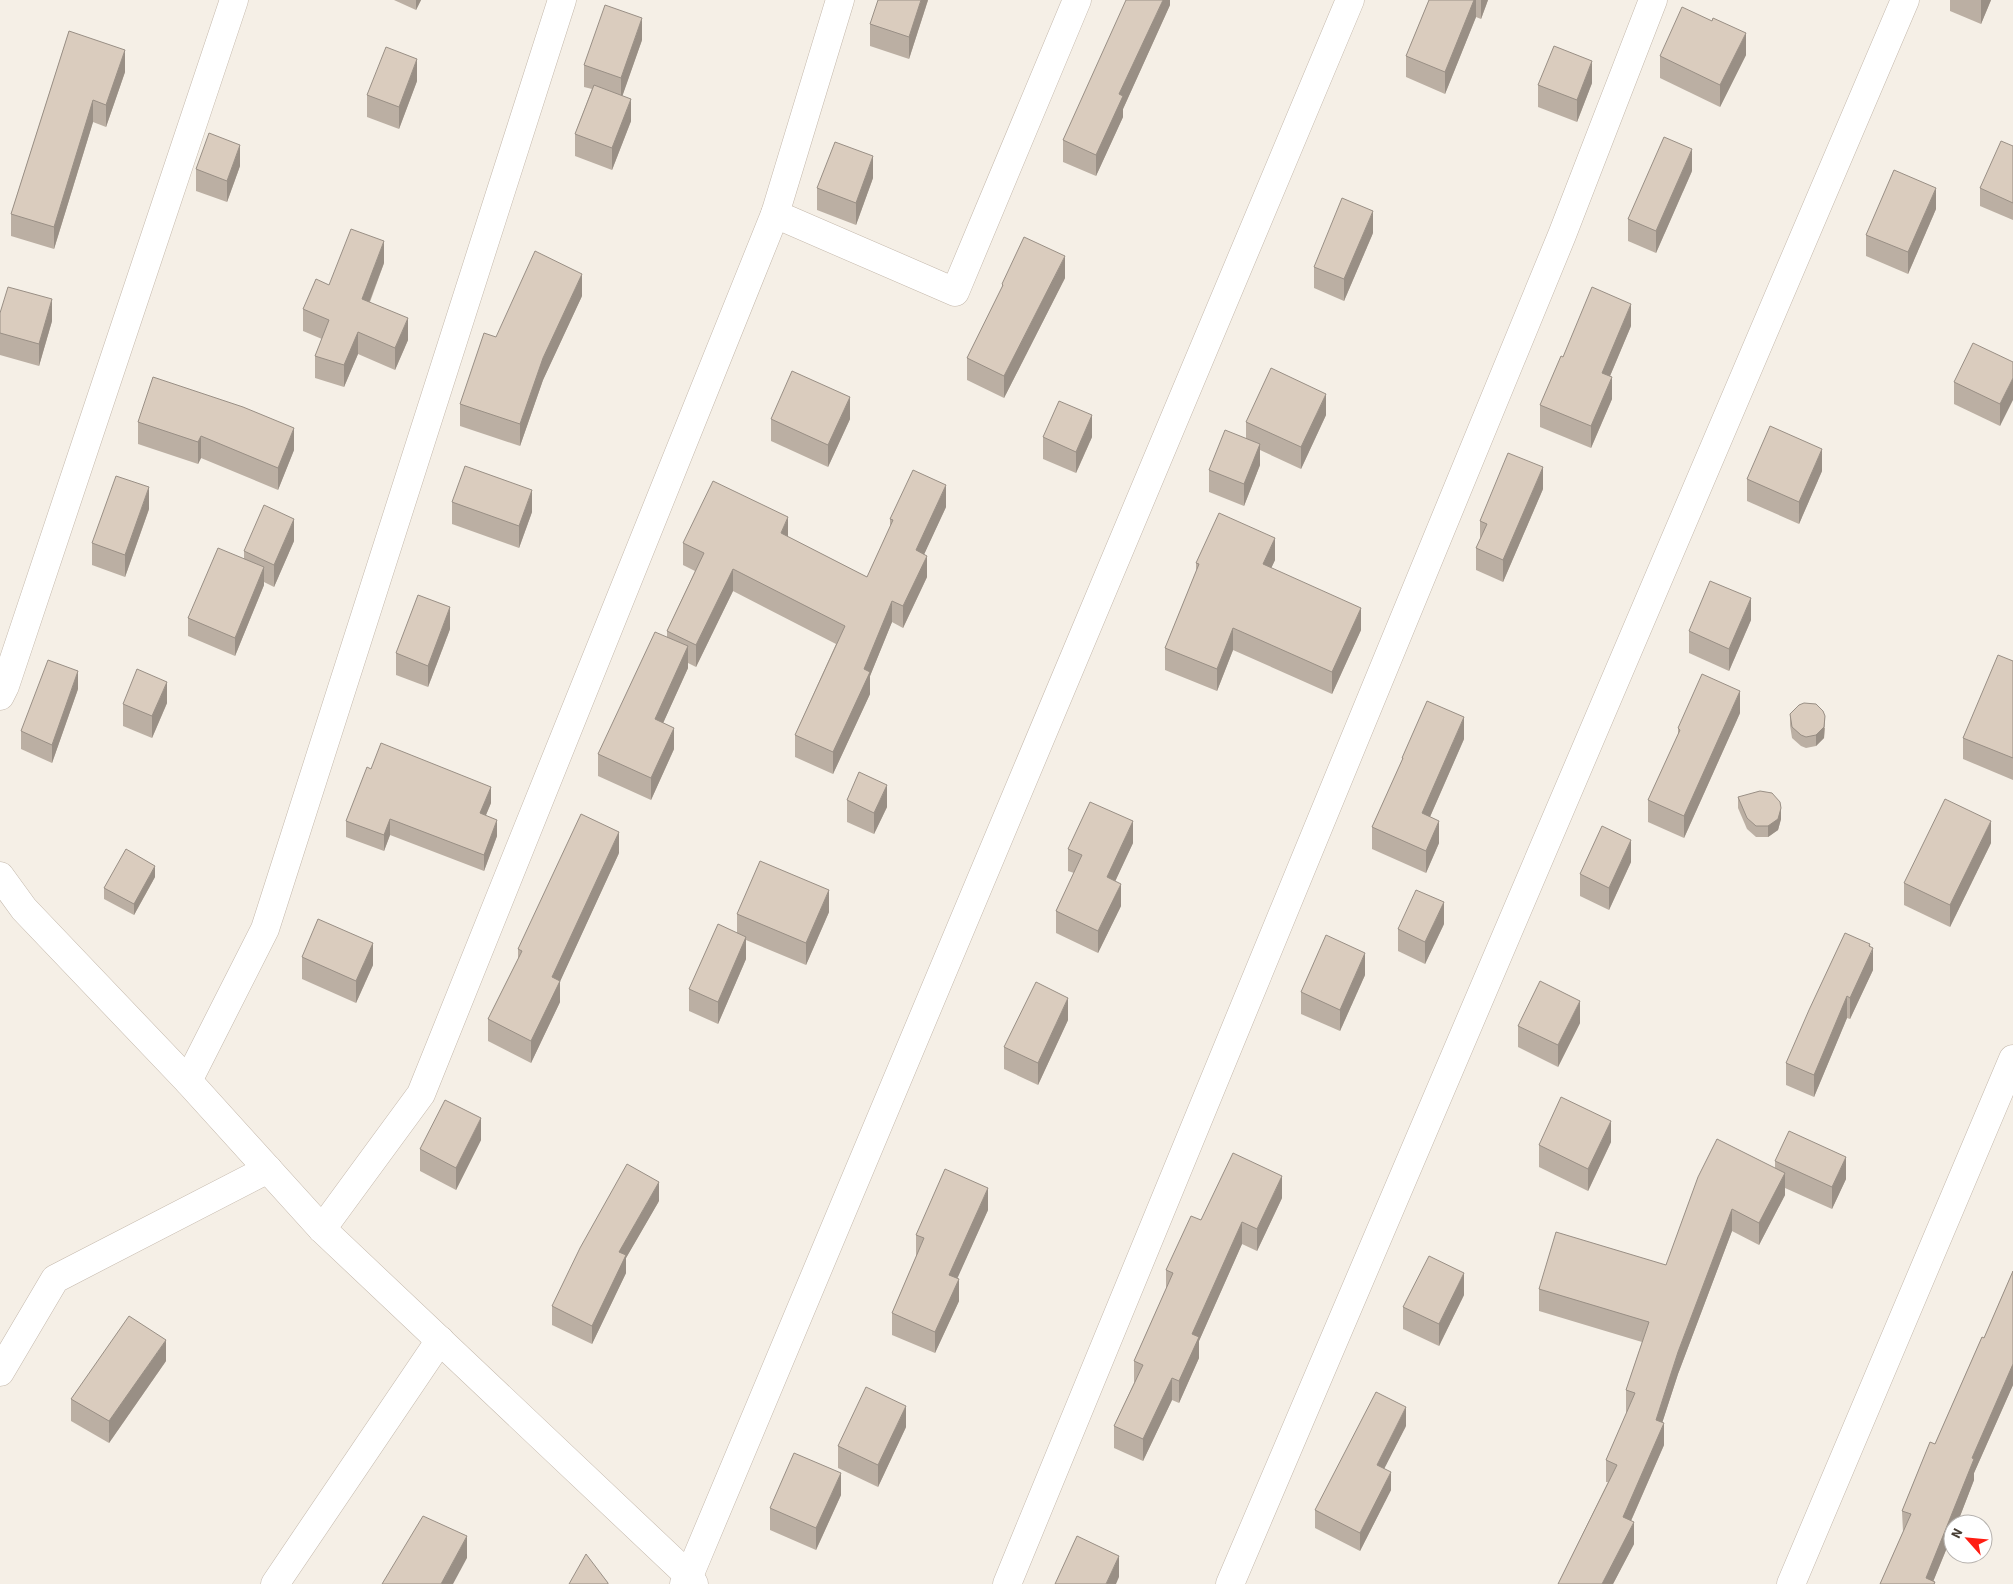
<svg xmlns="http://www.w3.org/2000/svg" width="2013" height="1584" viewBox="0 0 2013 1584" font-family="'Source Sans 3',sans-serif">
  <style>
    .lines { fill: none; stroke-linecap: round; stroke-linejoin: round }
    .minor-casing { stroke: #c4b8ab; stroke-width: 29 }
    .minor { stroke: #fff; stroke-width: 28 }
    .wall { fill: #bbafa3 }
    .shaded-wall { fill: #998f85 }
    .building { fill: #daccbe; stroke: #998f85 }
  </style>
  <rect width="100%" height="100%" fill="#f5efe6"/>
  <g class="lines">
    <defs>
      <g id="minor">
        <polyline points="775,214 955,292 1077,0"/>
        <polyline points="0,696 5,686 234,0"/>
        <polyline points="0,876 24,909 188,1081 322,1229 689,1576 694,1584"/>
        <polyline points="188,1081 265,929 562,0"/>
        <polyline points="322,1229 421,1094 775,214 840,0"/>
        <polyline points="0,1372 55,1279 268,1169"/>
        <polyline points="275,1584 440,1340"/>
        <polyline points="684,1584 689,1576 1350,0"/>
        <polyline points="1007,1584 1562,235 1653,0"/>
        <polyline points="1230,1584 1905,0"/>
        <polyline points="1791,1584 2013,1059"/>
      </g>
    </defs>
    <use href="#minor" class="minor-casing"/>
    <use href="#minor" class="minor"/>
  </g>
  <g class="wall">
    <polygon points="394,0 421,0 416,10"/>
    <polygon points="928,0 909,59 870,46 870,24"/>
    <polygon points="1170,0 1170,5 1123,109 1123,117 1096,176 1063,162 1063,140"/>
    <polygon points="1429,0 1488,0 1481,19 1476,17 1445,94 1406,77 1406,56"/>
    <polygon points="1950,0 1991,0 1981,24 1950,11"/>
    <polygon points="1712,21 1746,55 1720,107 1660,78 1660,56"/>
    <polygon points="69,31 125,72 106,127 93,122 54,249 11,236 11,214"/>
    <polygon points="642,40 622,96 631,121 612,170 575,156 575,134 592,89 584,87 584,65"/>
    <polygon points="417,81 399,129 367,117 367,95"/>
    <polygon points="1592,83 1577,122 1538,107 1538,85"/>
    <polygon points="2013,146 2013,220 1980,206 1980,188"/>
    <polygon points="240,166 227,202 196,191 196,169"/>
    <polygon points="1692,171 1656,253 1628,241 1628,219"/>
    <polygon points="873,178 856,225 817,210 817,188"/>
    <polygon points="1936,209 1908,274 1866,256 1866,235"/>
    <polygon points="1373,233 1344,301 1314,288 1314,267"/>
    <polygon points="384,263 370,302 408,340 395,370 358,354 344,387 315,378 315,356 322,339 303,331 303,309 329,285"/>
    <polygon points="1065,278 1004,398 967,380 967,358 1002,288 1002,284"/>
    <polygon points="582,296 543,380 520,446 460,426 460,404 496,337"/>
    <polygon points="0,313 52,321 39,366 0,355"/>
    <polygon points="1631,326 1610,376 1612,399 1591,448 1540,427 1540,405 1563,357"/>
    <polygon points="2013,362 2000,426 1954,404 1954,382"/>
    <polygon points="1326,415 1301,469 1260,450 1260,465 1244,506 1209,492 1209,470 1246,438 1246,422"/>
    <polygon points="771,419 850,419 828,467 771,441"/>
    <polygon points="138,422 294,450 278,490 201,458 198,464 138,444"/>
    <polygon points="1043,437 1092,437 1076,473 1043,459"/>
    <polygon points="1822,471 1799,524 1747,501 1747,479"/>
    <polygon points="1543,489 1503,582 1476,570 1476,548 1480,539 1480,521"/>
    <polygon points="452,502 532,512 519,548 452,524"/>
    <polygon points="946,507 924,554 927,577 903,628 892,622 870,676 870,694 833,774 795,757 795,735 836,644 733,591 696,667 688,663 688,668 663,723 674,749 651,800 598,776 598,754 667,637 667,631 695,571 683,565 683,543 788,537 867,577 890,527 890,519"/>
    <polygon points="149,509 125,577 92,565 92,543"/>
    <polygon points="294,541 274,587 264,582 264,585 235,656 188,636 188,618 244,559 244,551"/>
    <polygon points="1275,560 1271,568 1361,630 1332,694 1233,650 1217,691 1165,670 1165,648 1196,572 1196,563"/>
    <polygon points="1751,620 1729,671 1689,653 1689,631"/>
    <polygon points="450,629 428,687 396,675 396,653"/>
    <polygon points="2013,661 2013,780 1963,759 1963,738"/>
    <polygon points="78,689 52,763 21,749 21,731"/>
    <polygon points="167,703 152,738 123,726 123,704"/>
    <polygon points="1740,713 1684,838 1648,822 1648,800 1678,735 1678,728"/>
    <polygon points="1790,714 1825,728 1824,738 1816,746 1806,748 1801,746 1792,738 1790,725"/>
    <polygon points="1464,739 1430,817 1439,843 1426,873 1372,849 1372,827 1402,761 1402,758"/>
    <polygon points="1738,797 1781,819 1778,830 1768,837 1756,837 1747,829 1738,808"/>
    <polygon points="847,800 887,807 874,834 847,822"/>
    <polygon points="491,803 486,815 497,836 484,871 390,835 384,851 346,837 346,821"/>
    <polygon points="1133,843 1115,881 1121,906 1098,953 1056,933 1056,911 1074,873 1068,871 1068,849"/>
    <polygon points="1991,843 1950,927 1904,905 1904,883"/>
    <polygon points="619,853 560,981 560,1002 531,1063 488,1041 488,1019 518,959 518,949"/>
    <polygon points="1631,862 1609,910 1580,896 1580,874"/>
    <polygon points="155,877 134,915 104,899 104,888"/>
    <polygon points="829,912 806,965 746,940 746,959 718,1024 689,1011 689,989 737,933 737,914"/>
    <polygon points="1444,924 1425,964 1398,951 1398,929"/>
    <polygon points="1870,946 1873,970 1850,1019 1847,1018 1814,1097 1786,1085 1786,1063"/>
    <polygon points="302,957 373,965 356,1003 302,979"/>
    <polygon points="1365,975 1340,1031 1301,1014 1301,992"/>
    <polygon points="1068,1020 1038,1085 1004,1069 1004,1047"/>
    <polygon points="1580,1023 1558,1067 1518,1047 1518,1026"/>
    <polygon points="481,1140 456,1190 420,1171 420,1149"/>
    <polygon points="1611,1142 1588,1191 1539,1167 1539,1145"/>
    <polygon points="1775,1161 1846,1179 1832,1209 1785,1188 1785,1195 1759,1245 1732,1231 1678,1374 1662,1423 1664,1445 1631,1521 1634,1544 1613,1584 1558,1584 1608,1482 1606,1482 1606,1460 1627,1412 1626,1412 1626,1390 1642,1342 1539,1311 1539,1289 1666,1265 1775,1169"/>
    <polygon points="1282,1198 1257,1251 1242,1244 1199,1341 1199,1358 1179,1403 1172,1400 1143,1461 1114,1448 1114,1426 1134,1383 1134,1361 1166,1289 1166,1270 1201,1220"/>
    <polygon points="659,1201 626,1258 626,1273 592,1344 552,1325 552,1306"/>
    <polygon points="988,1210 957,1278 959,1301 935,1353 892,1335 892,1313 916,1257 916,1235"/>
    <polygon points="2013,1271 2013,1385 1974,1473 1974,1480 1957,1524 1953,1524 1953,1533 1933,1582 1935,1582 1935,1584 1880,1584 1903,1532 1902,1511 1930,1442 1935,1444 1982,1337 1984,1338"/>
    <polygon points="1464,1295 1439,1346 1403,1329 1403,1307"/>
    <polygon points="166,1361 109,1443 71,1421 71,1399"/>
    <polygon points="1406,1426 1384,1468 1391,1490 1360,1551 1315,1528 1315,1510"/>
    <polygon points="906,1427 878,1487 838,1468 838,1446"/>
    <polygon points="841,1495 816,1550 770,1530 770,1508"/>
  </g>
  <g class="shaded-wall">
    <polygon points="416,0 421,0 416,10"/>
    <polygon points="921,0 928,0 909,59 909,37"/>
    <polygon points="1163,0 1170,0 1170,5 1123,109 1123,117 1096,176 1096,155 1119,94"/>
    <polygon points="1474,0 1476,0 1476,17 1445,94 1445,72"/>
    <polygon points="1481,0 1488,0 1481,19"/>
    <polygon points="1981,0 1991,0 1981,24"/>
    <polygon points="642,18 642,40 621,100 621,78"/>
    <polygon points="1746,33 1746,55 1720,107 1720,85"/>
    <polygon points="125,50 125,72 106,127 106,105"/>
    <polygon points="417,59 417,81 399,129 399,107"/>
    <polygon points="1592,61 1592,83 1577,122 1577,100"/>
    <polygon points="631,99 631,121 612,170 612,148"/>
    <polygon points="93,100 93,122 54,249 54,227"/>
    <polygon points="240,145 240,166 227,202 227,181"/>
    <polygon points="1692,149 1692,171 1656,253 1656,231"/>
    <polygon points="873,156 873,178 856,225 856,203"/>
    <polygon points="1936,188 1936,209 1908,274 1908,252"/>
    <polygon points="1373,211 1373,233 1344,301 1344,279"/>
    <polygon points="384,241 384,263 362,321 362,299"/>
    <polygon points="1065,256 1065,278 1004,398 1004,376"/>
    <polygon points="582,274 582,296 543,380 520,446 520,424 543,358"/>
    <polygon points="52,299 52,321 39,366 39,344"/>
    <polygon points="1631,304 1631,326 1602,395 1602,373"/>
    <polygon points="408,318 408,340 395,370 395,348"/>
    <polygon points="358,332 358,354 344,387 344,365"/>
    <polygon points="1612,377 1612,399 1591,448 1591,426"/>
    <polygon points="2013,378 2013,400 2000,426 2000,404"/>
    <polygon points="1326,394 1326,415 1301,469 1301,447"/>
    <polygon points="850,397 850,419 828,467 828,445"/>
    <polygon points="1092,415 1092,437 1076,473 1076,452"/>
    <polygon points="294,428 294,450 278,490 278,468"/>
    <polygon points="201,436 201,458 198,464 198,442"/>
    <polygon points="1260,444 1260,465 1244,506 1244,484"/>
    <polygon points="1822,449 1822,471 1799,524 1799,502"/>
    <polygon points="1543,467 1543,489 1503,582 1503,560"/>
    <polygon points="946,485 946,507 916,572 916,550"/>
    <polygon points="149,487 149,509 125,577 125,555"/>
    <polygon points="532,490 532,512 519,548 519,526"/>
    <polygon points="788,517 788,539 781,533"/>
    <polygon points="294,519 294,541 274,587 274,565"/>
    <polygon points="1275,538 1275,560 1263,586 1263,564"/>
    <polygon points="927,556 927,577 903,628 903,606"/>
    <polygon points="264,567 264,585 235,656 235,638"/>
    <polygon points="733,569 733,591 696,667 696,645"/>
    <polygon points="1751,598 1751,620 1729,671 1729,649"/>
    <polygon points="892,601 892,622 870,676 870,694 833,774 833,752 864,669"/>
    <polygon points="450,607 450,629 428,687 428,666"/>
    <polygon points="1361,608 1361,630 1332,694 1332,672"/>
    <polygon points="1233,628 1233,650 1217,691 1217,669"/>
    <polygon points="688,646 688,668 655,741 655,719"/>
    <polygon points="78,671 78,689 52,763 52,745"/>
    <polygon points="167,682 167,703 152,738 152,716"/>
    <polygon points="1740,691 1740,713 1684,838 1684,816"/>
    <polygon points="1825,716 1824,738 1816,746 1816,735"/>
    <polygon points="1464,717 1464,739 1422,835 1422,813"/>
    <polygon points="674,728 674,749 651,800 651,778"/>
    <polygon points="887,785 887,807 874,834 874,813"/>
    <polygon points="491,787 491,803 480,829 480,813"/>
    <polygon points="1781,808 1781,819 1778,830 1768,837 1768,826"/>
    <polygon points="390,819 390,835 384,851 384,835"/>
    <polygon points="497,820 497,836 484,871 484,855"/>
    <polygon points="1133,821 1133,843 1107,899 1107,877"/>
    <polygon points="1439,821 1439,843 1426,873 1426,851"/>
    <polygon points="1991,821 1991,843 1950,927 1950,905"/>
    <polygon points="619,832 619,853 558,986 560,981 560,1002 531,1063 531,1041 552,977"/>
    <polygon points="1631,840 1631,862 1609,910 1609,888"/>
    <polygon points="155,866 155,877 134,915 134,904"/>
    <polygon points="1121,884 1121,906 1098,953 1098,931"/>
    <polygon points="829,890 829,912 806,965 806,943"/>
    <polygon points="1444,902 1444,924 1425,964 1425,942"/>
    <polygon points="746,937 746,959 718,1024 718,1002"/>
    <polygon points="373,943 373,965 356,1003 356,981"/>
    <polygon points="1870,944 1870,956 1873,948 1873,970 1850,1019 1850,998"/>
    <polygon points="1365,953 1365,975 1340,1031 1340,1010"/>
    <polygon points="1847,996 1847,1018 1814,1097 1814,1075"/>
    <polygon points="1068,998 1068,1020 1038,1085 1038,1063"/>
    <polygon points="1580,1001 1580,1023 1558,1067 1558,1045"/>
    <polygon points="481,1118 481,1140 456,1190 456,1168"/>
    <polygon points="1611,1121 1611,1142 1588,1191 1588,1169"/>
    <polygon points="1846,1157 1846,1179 1832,1209 1832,1187"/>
    <polygon points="1785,1173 1785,1195 1759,1245 1759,1223"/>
    <polygon points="1282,1176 1282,1198 1257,1251 1257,1229"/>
    <polygon points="659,1182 659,1201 626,1258 626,1273 592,1344 592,1326 619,1252"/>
    <polygon points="988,1188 988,1210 949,1297 949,1275"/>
    <polygon points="1732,1209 1732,1231 1678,1374 1656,1442 1656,1420 1678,1352"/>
    <polygon points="1242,1222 1242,1244 1199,1341 1199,1358 1179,1403 1179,1381 1192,1334"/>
    <polygon points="1464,1273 1464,1295 1439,1346 1439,1324"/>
    <polygon points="959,1279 959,1301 935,1353 935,1332"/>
    <polygon points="166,1340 166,1361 109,1443 109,1421"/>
    <polygon points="2013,1364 2013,1385 1974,1473 1974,1480 1957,1524 1953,1524 1953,1533 1932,1584 1926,1578 1972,1458"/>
    <polygon points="1172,1378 1172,1400 1143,1461 1143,1439"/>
    <polygon points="906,1406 906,1427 878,1487 878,1465"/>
    <polygon points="1406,1407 1406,1426 1377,1483 1377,1465"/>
    <polygon points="1664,1423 1664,1445 1623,1539 1623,1517"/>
    <polygon points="1391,1472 1391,1490 1360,1551 1360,1533"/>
    <polygon points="841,1473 841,1495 816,1550 816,1528"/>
    <polygon points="1634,1522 1634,1544 1613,1584 1602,1584"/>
    <polygon points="467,1536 467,1558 453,1584 441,1584"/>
    <polygon points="1119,1556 1119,1577 1116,1584 1106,1584"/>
  </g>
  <g class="building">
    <polygon points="878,0 921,0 909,37 870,24"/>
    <polygon points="1126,0 1163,0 1119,94 1123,96 1096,155 1063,140"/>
    <polygon points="1429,0 1474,0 1445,72 1406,56"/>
    <polygon points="605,5 642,18 621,78 584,65"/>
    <polygon points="1682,7 1712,21 1713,18 1746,33 1720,85 1660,56"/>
    <polygon points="69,31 125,50 106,105 93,100 54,227 11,214"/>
    <polygon points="1554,46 1592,61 1577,100 1538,85"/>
    <polygon points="386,47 417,59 399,107 367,95"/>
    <polygon points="594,85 631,99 612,148 575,134"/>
    <polygon points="209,133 240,145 227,181 196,169"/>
    <polygon points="1664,137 1692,149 1656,231 1628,219"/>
    <polygon points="2001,141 2013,146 2013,203 1980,188"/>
    <polygon points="835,142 873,156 856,203 817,188"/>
    <polygon points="1894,170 1936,188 1908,252 1866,235"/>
    <polygon points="1342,198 1373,211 1344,279 1314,267"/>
    <polygon points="351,229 384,241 362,299 408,318 395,348 358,332 344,365 315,356 329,320 303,309 316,279 329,285"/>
    <polygon points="1024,237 1065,256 1004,376 967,358 1003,285 1002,284"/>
    <polygon points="535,251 582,274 543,358 520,424 460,404 484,333 496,337"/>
    <polygon points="8,287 52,299 39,344 0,333 0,313"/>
    <polygon points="1592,287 1631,304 1602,373 1612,377 1591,426 1540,405 1561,356 1563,357"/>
    <polygon points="1973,343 2013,362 2013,378 2000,404 1954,382"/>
    <polygon points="1271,368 1326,394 1301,447 1246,422"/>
    <polygon points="792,371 850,397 828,445 771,419"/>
    <polygon points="153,377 243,407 294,428 278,468 201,436 198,442 138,422"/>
    <polygon points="1059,401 1092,415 1076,452 1043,437"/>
    <polygon points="1770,426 1822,449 1799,502 1747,479"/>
    <polygon points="1225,430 1260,444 1244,484 1209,470"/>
    <polygon points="1508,453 1543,467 1503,560 1476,548 1487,524 1480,521"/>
    <polygon points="465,466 532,490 519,526 452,502"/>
    <polygon points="913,470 946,485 916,550 927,556 903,606 892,601 864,669 870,672 833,752 795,735 845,626 733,569 696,645 667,631 704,553 683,543 713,481 788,517 781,533 867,577 893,520 890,519"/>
    <polygon points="116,476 149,487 125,555 92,543"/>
    <polygon points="264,505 294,519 274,565 244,551"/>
    <polygon points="1219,513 1275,538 1263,564 1361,608 1332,672 1233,628 1217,669 1165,648 1199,564 1196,563"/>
    <polygon points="218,548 264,567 235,638 188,618"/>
    <polygon points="1710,581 1751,598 1729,649 1689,631"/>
    <polygon points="418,595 450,607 428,666 396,653"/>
    <polygon points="655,632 688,646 655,719 674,728 651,778 598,754"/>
    <polygon points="1998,655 2013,661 2013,758 1963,738"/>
    <polygon points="48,660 78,671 52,745 21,731"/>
    <polygon points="137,669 167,682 152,716 123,704"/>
    <polygon points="1702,674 1740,691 1684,816 1648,800 1680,730 1678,728"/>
    <polygon points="1427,701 1464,717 1422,813 1439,821 1426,851 1372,827 1403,758 1402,758"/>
    <polygon points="1804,703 1816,704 1823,711 1825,716 1824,727 1816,735 1806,737 1801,735 1792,727 1790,714 1799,705"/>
    <polygon points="381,743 491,787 480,813 497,820 484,855 390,819 384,835 346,821 367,767 371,769"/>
    <polygon points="859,772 887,785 874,813 847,800"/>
    <polygon points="1760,791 1772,793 1780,802 1781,808 1778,819 1768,826 1756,826 1747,818 1738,797"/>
    <polygon points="1945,799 1991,821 1950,905 1904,883"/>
    <polygon points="1090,802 1133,821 1107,877 1121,884 1098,931 1056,911 1082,855 1068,849"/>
    <polygon points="581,814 619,832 552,977 560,981 531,1041 488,1019 522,951 518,949"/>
    <polygon points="1602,826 1631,840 1609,888 1580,874"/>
    <polygon points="126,849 155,866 134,904 104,888"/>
    <polygon points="760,861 829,890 806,943 737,914"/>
    <polygon points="1416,890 1444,902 1425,942 1398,929"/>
    <polygon points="318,919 373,943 356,981 302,957"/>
    <polygon points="718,924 746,937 718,1002 689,989"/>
    <polygon points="1845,933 1870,944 1869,946 1873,948 1850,998 1847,996 1814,1075 1786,1063 1809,1010"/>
    <polygon points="1326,935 1365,953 1340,1010 1301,992"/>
    <polygon points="1540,981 1580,1001 1558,1045 1518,1026"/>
    <polygon points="1036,982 1068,998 1038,1063 1004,1047"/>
    <polygon points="1561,1097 1611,1121 1588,1169 1539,1145"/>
    <polygon points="445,1100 481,1118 456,1168 420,1149"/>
    <polygon points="1789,1131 1846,1157 1832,1187 1775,1161"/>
    <polygon points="1717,1139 1785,1173 1759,1223 1732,1209 1678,1352 1656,1420 1664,1423 1623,1517 1634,1522 1602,1584 1558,1584 1617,1465 1606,1460 1635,1393 1626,1390 1649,1322 1539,1289 1556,1232 1666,1265 1698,1177"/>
    <polygon points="1233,1153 1282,1176 1257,1229 1242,1222 1192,1334 1199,1337 1179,1381 1172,1378 1143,1439 1114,1426 1143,1365 1134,1361 1173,1273 1166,1270 1191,1216 1201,1220"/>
    <polygon points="627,1164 659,1182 619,1252 626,1255 592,1326 552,1306 580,1248"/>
    <polygon points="945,1169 988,1188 949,1275 959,1279 935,1332 892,1313 924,1238 916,1235"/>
    <polygon points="1429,1256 1464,1273 1439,1324 1403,1307"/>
    <polygon points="2013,1271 2013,1364 1972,1458 1974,1459 1926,1578 1935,1582 1934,1584 1880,1584 1911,1514 1902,1511 1930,1442 1935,1444 1982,1337 1984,1338"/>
    <polygon points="129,1316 166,1340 109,1421 71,1399"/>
    <polygon points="866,1387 906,1406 878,1465 838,1446"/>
    <polygon points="1376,1392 1406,1407 1377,1465 1391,1472 1360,1533 1315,1510"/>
    <polygon points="794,1453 841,1473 816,1528 770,1508"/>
    <polygon points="423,1516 467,1536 441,1584 382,1584"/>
    <polygon points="1077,1536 1119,1556 1106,1584 1055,1584"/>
    <polygon points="586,1554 608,1583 608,1584 569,1584"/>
  </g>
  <g transform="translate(1968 1539) rotate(297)"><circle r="24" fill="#ffffff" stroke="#b6b2ae"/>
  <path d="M0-4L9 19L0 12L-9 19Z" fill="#ff1d13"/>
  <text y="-8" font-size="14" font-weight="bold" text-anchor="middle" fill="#483f35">N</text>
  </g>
</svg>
